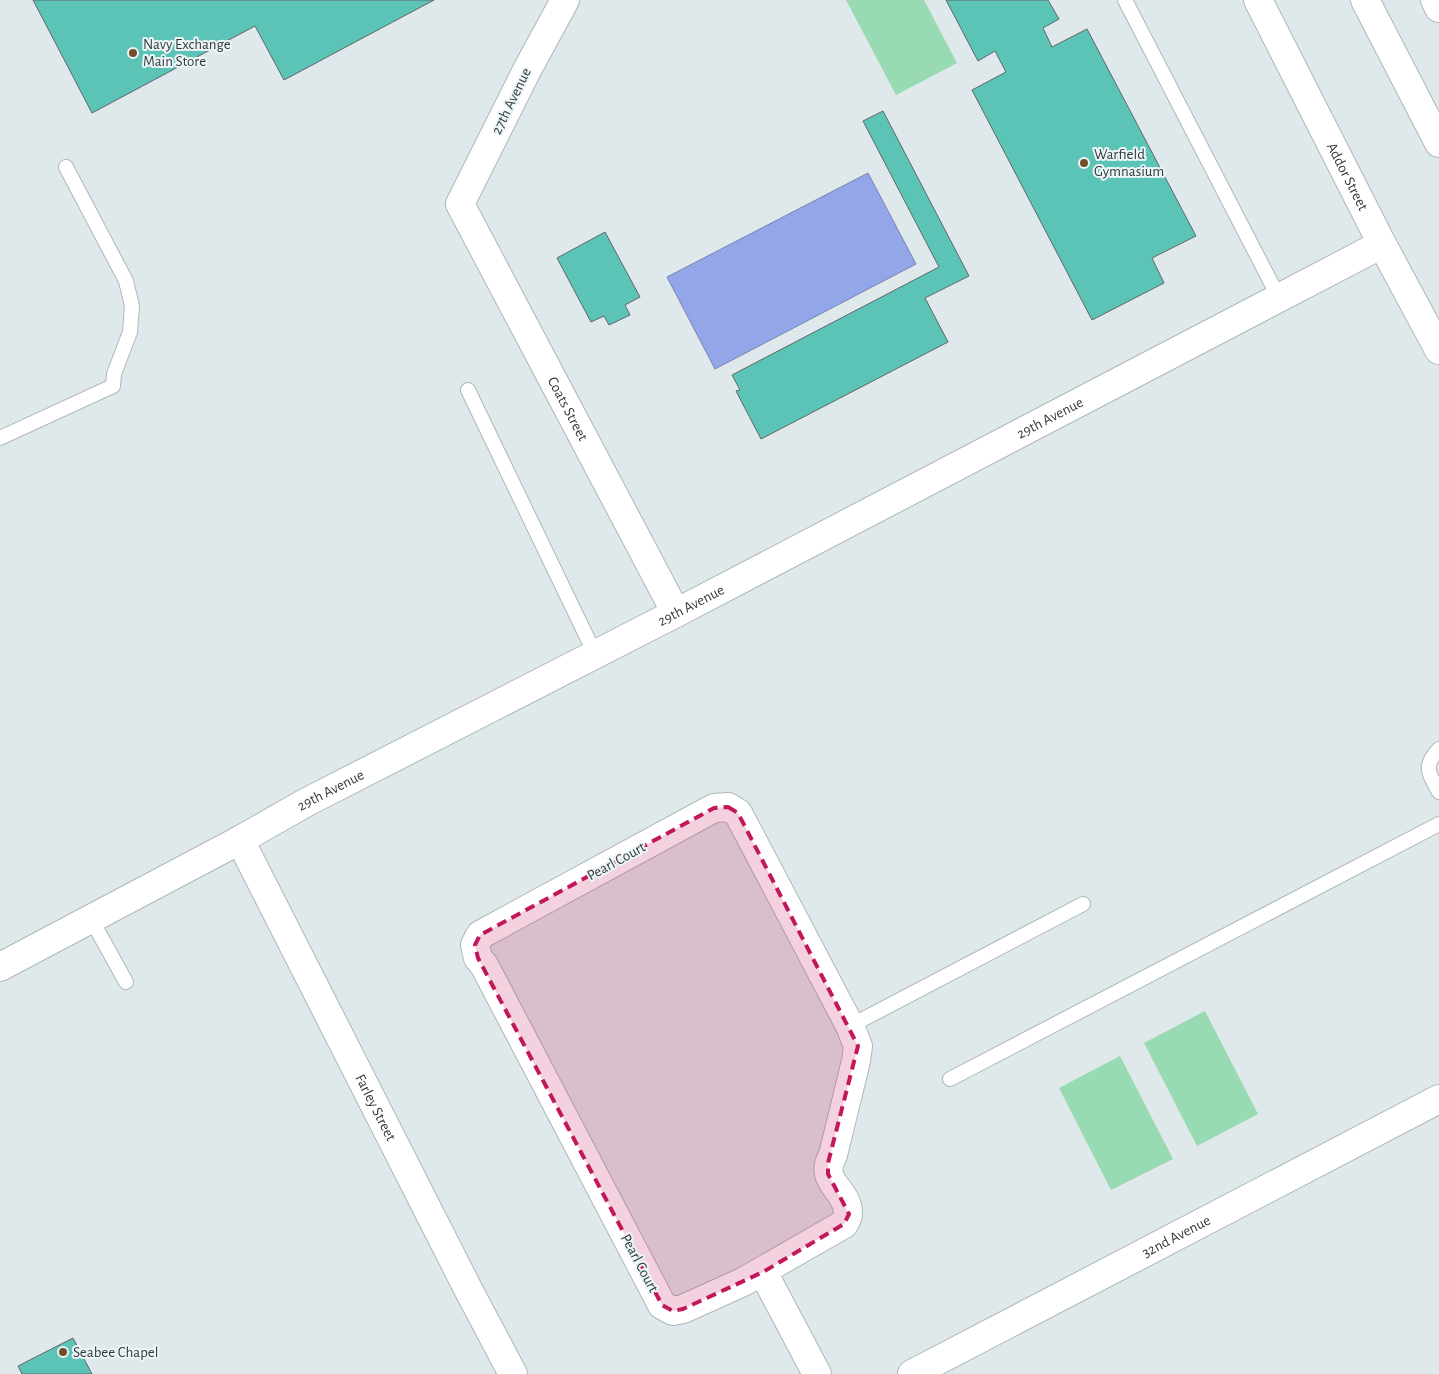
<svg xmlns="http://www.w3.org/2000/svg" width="1439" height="1374" viewBox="0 0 1439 1374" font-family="'Alegreya Sans',sans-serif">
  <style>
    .green { fill: #98dab1 }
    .water { fill: #93a6e7; stroke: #7785b3 }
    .building { fill: #5cc3b7; stroke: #606867 }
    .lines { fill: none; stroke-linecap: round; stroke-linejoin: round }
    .service-casing { stroke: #aeb7ba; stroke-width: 16 }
    .minor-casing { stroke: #aeb7ba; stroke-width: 30 }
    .secondary-casing { stroke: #aeb7ba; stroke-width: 30 }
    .service { stroke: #fff; stroke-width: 14 }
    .minor { stroke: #fff; stroke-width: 28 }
    .secondary { stroke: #fff; stroke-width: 28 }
    .marked { fill: #c2185b; fill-opacity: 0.2; stroke: #c2185b; stroke-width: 4; stroke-dasharray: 10 6; stroke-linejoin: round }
    .poi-dot { fill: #704f26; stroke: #ecf6f8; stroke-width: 2 }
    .labels { text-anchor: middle; stroke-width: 4; stroke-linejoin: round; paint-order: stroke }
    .poi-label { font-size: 15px; fill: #36393a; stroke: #ecf6f8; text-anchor: start }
    .street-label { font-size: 15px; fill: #36393a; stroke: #ecf6f8 }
  </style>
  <rect width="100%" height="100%" fill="#dfe9eb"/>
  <g class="green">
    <polygon points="846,0 924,0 957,63 896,95"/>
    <polygon points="1205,1011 1258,1114 1197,1146 1144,1043"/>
    <polygon points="1120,1056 1173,1159 1111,1190 1059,1088"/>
  </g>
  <polygon class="water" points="868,173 916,264 715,369 667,277"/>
  <g class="building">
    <polygon points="33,0 434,0 284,80 255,26 92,113"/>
    <polygon points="946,0 1048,0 1059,19 1043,28 1052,47 1087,29 1196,236 1152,258 1164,283 1092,320 972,90 1006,72 995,51 978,61"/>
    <polygon points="883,111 969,276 925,298 948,342 761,439 736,391 740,390 732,375 939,267 863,121"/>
    <polygon points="605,232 640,297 625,305 630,315 609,325 604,316 591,322 557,258"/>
    <polygon points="73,1338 92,1374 22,1374 18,1366"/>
  </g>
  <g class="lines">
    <defs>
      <g id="service">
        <polyline points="1125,0 1279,298"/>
        <polyline points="468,390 595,654"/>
        <polyline points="0,438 113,386 114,374 130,332 132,306 126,281 66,167"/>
        <path d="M1439 749C1422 767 1429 773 1439 792"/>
        <polyline points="91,919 126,982"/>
        <polyline points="850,1026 1083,904"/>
        <polyline points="950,1079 1439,824"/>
      </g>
      <g id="minor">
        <path id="s1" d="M565 0 527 70 460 204 676 613"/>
        <path id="s2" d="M1258 0 1382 244 1439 350"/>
        <path d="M728 807 738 813 850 1026 858 1046 856 1061 833 1155C817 1182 848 1189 848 1213 848 1217 846 1221 844 1224L743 1282 683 1309 673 1311 662 1305 484 965 478 958 475 945 480 935 714 808Z"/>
        <path id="s3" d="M240 840 469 1291 513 1374"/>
        <path id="s4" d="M0 967 240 840 305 803 676 613 1382 244"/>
        <polyline points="763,1272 817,1374"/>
        <path id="s5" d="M912 1374 1439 1099"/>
      </g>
      <g id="secondary">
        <polyline points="1365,0 1439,143"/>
        <polyline points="1435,0 1439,8"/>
      </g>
    </defs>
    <use href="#service" class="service-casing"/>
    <use href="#minor" class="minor-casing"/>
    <use href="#secondary" class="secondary-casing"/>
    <use href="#service" class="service"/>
    <use href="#minor" class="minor"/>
    <use href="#secondary" class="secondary"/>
  </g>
  <path class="marked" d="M728 807 738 813 858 1046 828 1163V1174L849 1214 844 1224 763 1272 683 1309 673 1311 662 1305 478 958 475 945 480 935 714 808Z"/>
  <g class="poi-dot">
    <circle cx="133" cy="53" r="5"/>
    <circle cx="1084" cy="163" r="5"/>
    <circle cx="63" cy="1352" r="5"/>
  </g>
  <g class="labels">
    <g class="poi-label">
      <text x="143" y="49">Navy Exchange<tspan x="143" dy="17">Main Store</tspan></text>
      <text x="1094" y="159">Warfield<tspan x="1094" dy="17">Gymnasium</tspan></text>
      <text x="73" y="1357">Seabee Chapel</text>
    </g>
    <g class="street-label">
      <text transform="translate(511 101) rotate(-64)" y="5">27th Avenue</text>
      <text dy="5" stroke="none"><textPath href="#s2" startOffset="198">Addor Street</textPath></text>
      <text dy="5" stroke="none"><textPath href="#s1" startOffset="461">Coats Street</textPath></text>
      <text dy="5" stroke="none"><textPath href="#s4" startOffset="1185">29th Avenue</textPath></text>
      <text dy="5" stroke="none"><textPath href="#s4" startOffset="780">29th Avenue</textPath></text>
      <text dy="5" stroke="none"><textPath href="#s4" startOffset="375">29th Avenue</textPath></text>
      <text transform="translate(616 861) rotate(-29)" y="5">Pearl Court</text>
      <text dy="5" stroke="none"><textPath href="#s3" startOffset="300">Farley Street</textPath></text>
      <text dy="5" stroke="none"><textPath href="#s5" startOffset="298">32nd Avenue</textPath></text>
      <text transform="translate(640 1263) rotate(62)" y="5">Pearl Court</text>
    </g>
  </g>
</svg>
